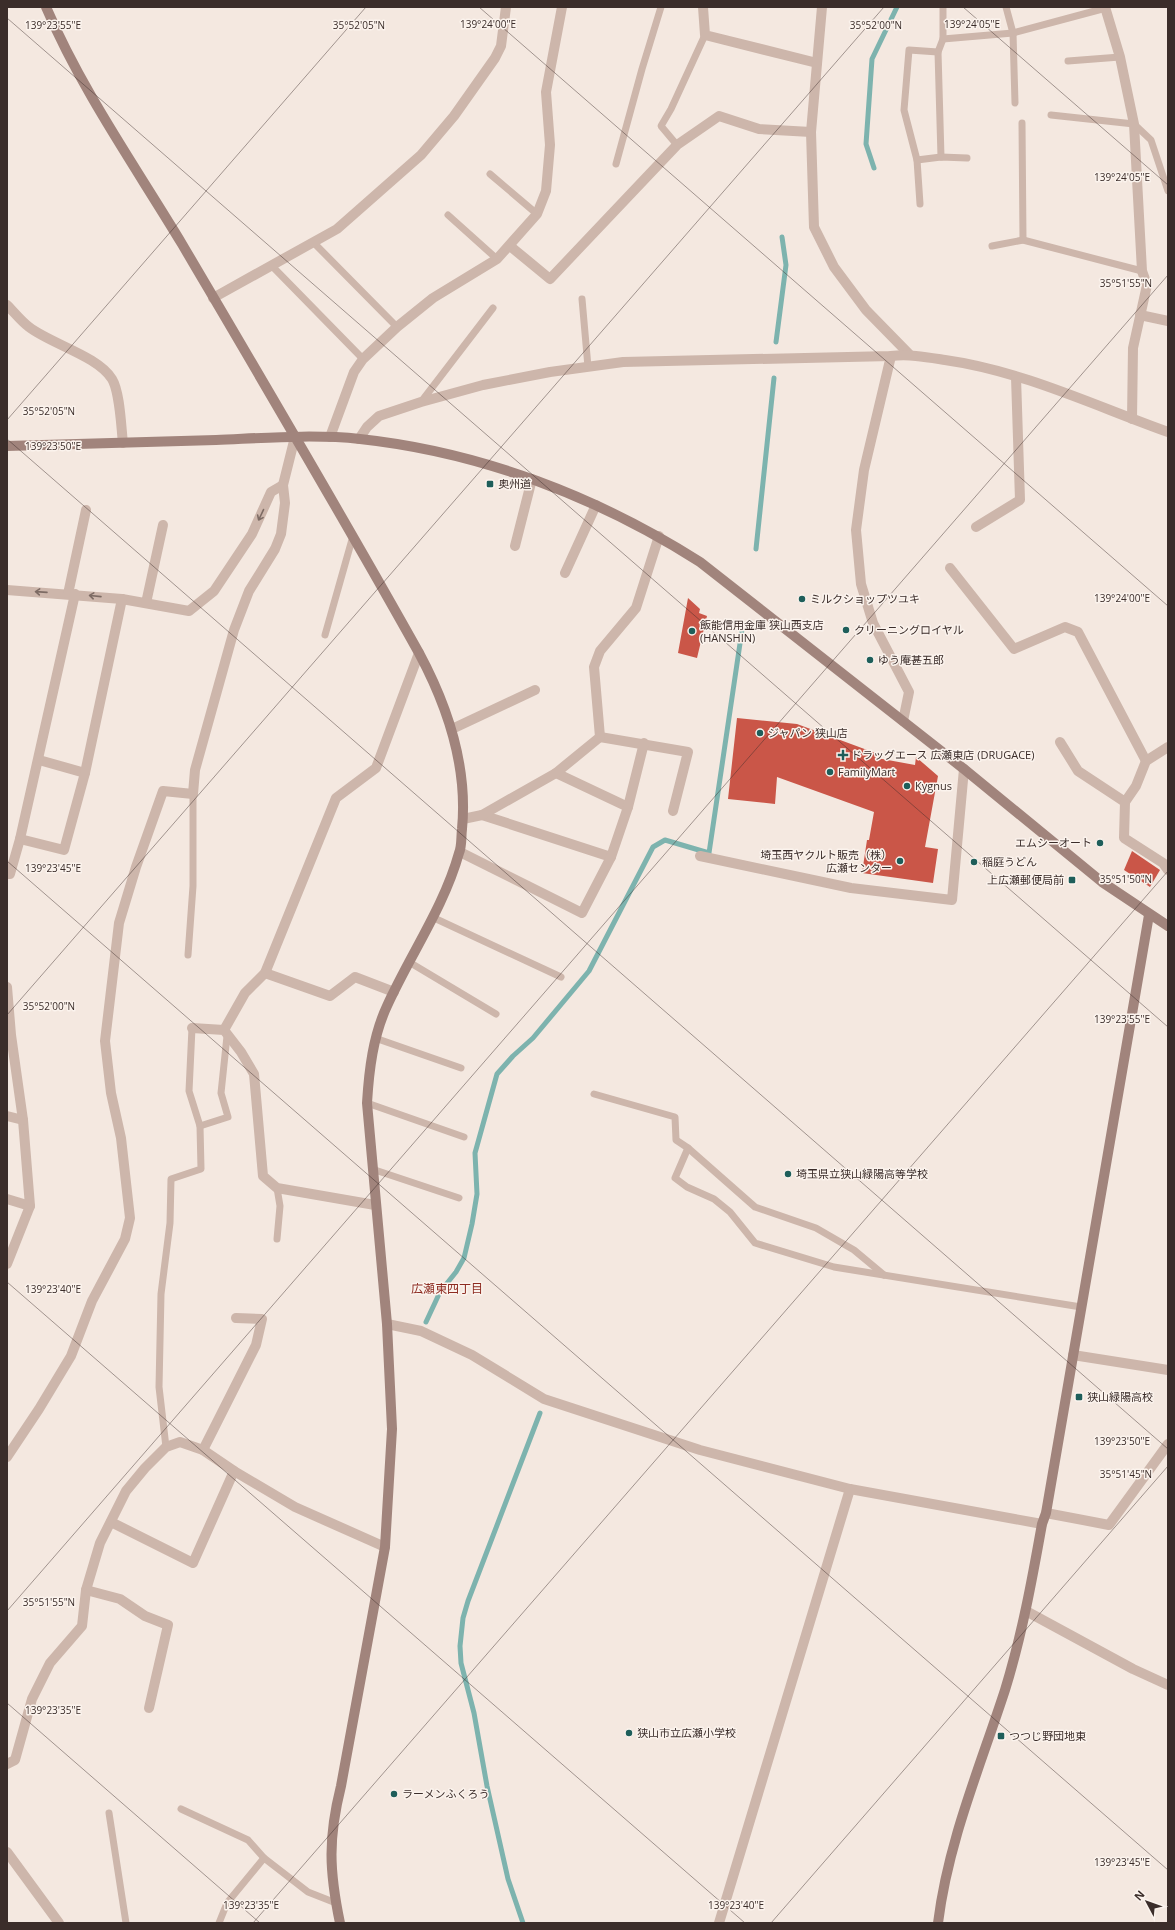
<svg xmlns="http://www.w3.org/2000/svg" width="1175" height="1930" viewBox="0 0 1175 1930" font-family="'Open Sans','Noto Sans JP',sans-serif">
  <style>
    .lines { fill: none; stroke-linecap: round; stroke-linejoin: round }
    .stream { stroke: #7db3ae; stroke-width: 5 }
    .building { fill: #ca5648 }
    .lane { stroke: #cdb6ab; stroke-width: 7 }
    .street { stroke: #cdb6ab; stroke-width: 10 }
    .secondary { stroke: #a1847c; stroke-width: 10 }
    .oneway { stroke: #7d6b64 }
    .ticks { fill: none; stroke: #3b2d2a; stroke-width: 1; stroke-opacity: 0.45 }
    .poi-dot { fill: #1e5e5a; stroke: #fbf3ed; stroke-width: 1.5 }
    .labels { text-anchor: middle; stroke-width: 3; stroke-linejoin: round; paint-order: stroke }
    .poi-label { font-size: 11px; fill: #3b2d2a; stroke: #fbf3ed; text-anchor: start }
    .neighbourhood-label { font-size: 12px; fill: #8d2b20; stroke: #fbf3ed }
    .ticks-label { font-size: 10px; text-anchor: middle; fill: #3b2d2a; stroke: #fbf3ed; stroke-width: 3; stroke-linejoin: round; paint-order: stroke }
  </style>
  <rect width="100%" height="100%" fill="#f4e8e0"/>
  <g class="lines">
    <g class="stream">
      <polyline points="874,168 866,144 872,59 897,7"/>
      <polyline points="776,342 786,265 782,237"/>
      <polyline points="756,549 774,378"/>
      <polyline points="426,1322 440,1292 456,1272 464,1258 472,1224 477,1194 475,1153 497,1074 513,1056 533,1038 589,971 653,847 665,840 709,853 742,630"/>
      <polyline points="523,1923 508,1879 487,1786 474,1713 461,1663 460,1646 463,1618 468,1601 540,1413"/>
    </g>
  </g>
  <g class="building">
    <polygon points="688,598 700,609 699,613 707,616 697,658 678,653"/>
    <polygon points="737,718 797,724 878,754 877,758 915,765 916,757 938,776 925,847 938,849 933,883 862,873 867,840 869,840 874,812 777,777 775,804 728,799"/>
    <polygon points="1132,851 1160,870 1150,887 1124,870"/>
  </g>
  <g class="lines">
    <g class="lane">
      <polyline points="1006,7 1013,33 1015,103"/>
      <polyline points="943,39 1013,33 1106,8"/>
      <polyline points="1068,61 1120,57"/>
      <polyline points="1051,115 1134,124 1151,140 1168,191"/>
      <polyline points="1022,123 1023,240"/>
      <polyline points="677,145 661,126 671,109 705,35"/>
      <polyline points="941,157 938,52 943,39 943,7"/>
      <polyline points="917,160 941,157 967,158"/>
      <polyline points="616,164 642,69 661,7"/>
      <polyline points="490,174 537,214"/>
      <polyline points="920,204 917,160 904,110 909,50 938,52"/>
      <polyline points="448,215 497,259"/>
      <polyline points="314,243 397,327"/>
      <polyline points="992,246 1023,240 1142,271"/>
      <polyline points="272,266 363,359"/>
      <polyline points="582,299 588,367"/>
      <polyline points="421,402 493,308"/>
      <polyline points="325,635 353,536"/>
      <polyline points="432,917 561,977"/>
      <polyline points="188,955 193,886 193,794"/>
      <polyline points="409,962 496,1014"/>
      <polyline points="375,1038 461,1068"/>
      <polyline points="594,1094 675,1117 676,1140 688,1148 755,1207 816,1228 854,1250 884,1275"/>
      <polyline points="367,1103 464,1137"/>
      <polyline points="200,1126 228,1117 221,1093 227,1036"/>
      <polyline points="688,1148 675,1178 687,1187 714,1199 730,1212 755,1243 834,1267 1081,1307"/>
      <polyline points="372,1169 459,1198"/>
      <polyline points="277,1188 280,1206 277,1239"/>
      <polyline points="166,1447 159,1387 161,1294 170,1223 171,1179 201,1169 200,1126 189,1091 192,1028"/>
      <polyline points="181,1809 248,1840 264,1858"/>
      <polyline points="109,1813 126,1923"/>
      <polyline points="219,1923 227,1903 264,1858 308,1892 336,1903"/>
    </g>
    <g class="street">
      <polyline points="703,7 705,35 817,63"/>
      <polyline points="822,7 811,132 814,227 834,267 866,310 909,354"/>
      <polyline points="1105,7 1120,57 1134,124 1142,271 1147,285 1133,348 1132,419"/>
      <polyline points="510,246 550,279 677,145 719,116 759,129 811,132"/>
      <polyline points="213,298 337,229 421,155 454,116 495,58 501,46 506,7"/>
      <path d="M7 305C14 312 21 321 29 327 51 344 98 356 112 379 120 392 121 426 123 443"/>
      <polyline points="1140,315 1168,321"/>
      <polyline points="891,356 864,470 856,530 861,584 873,623 909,692 903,721"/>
      <polyline points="330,437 354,372 363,359 397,327 433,298 497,259 537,214 546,191 550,145 546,92 562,7"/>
      <path d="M359 439 367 427 379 416 421 402 483 385 550 372 623 362 891 356C910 354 926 357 945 360 1023 371 1095 406 1168 432"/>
      <polyline points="976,527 1020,500 1016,377"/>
      <polyline points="515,546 532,479"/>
      <polyline points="950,568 1014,649 1065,627 1078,632 1146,761"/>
      <polyline points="565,573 596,505"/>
      <polyline points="7,590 122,599 189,611 214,591 252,534 271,492 283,485"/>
      <polyline points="68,594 86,510"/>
      <polyline points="146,603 163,525"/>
      <polyline points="452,729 535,690"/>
      <polyline points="600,737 688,752 673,811"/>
      <polyline points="1060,742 1078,771 1125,802 1136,786 1146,761 1168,747"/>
      <polyline points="39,760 85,773"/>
      <polyline points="556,773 628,807"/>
      <polyline points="1125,802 1124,838 1163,863 1168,870"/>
      <polyline points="482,815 611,857"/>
      <polyline points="463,819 482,815 556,773 600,737 594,667 600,651 636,608 659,536"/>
      <polyline points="20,839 64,850 85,773 122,599"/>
      <polyline points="460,852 582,913 611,857 628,807 644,743"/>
      <polyline points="700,856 851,888 952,900 964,769"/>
      <polyline points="7,874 10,874 20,839 75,594"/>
      <polyline points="265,973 330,996 355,977 394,992"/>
      <polyline points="7,987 11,1035 23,1120 30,1206 7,1264"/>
      <polyline points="192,1028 224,1030 241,1052 254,1074 263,1176 277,1188 375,1205"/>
      <polyline points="224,1030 245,993 265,973 336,798 376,768 419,653"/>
      <polyline points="7,1116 23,1120"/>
      <polyline points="7,1199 30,1206"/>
      <polyline points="387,1324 421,1331 472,1355 544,1399 700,1450 850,1489 1042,1524"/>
      <polyline points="1073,1355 1168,1370"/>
      <polyline points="203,1450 256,1345 262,1319 236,1318"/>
      <polyline points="7,1457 39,1409 71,1356 92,1301 125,1239 130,1218 121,1138 111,1093 105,1041 119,923 136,867 163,791 193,794 195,770 234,630 249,591 275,549 281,534 285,503 283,485 295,437"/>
      <polyline points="1046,1513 1109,1525 1168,1444"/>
      <polyline points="111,1522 193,1563 234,1471"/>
      <polyline points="86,1590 120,1599 145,1616 168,1625 149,1708"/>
      <polyline points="1026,1611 1133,1669 1168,1685"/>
      <polyline points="7,1764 15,1760 32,1699 50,1663 82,1626 86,1590 100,1543 126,1491 145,1468 166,1447 180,1442 203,1450 234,1471 295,1507 385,1547"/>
      <polyline points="7,1852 59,1923"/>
      <polyline points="719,1923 850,1489"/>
    </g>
    <g class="secondary">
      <path d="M46 7C82 91 135 166 182 244 262 380 342 515 419 653 448 707 468 767 462 829 461 837 462 846 459 853 444 907 410 955 387 1006 373 1036 369 1070 367 1103L387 1324 392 1429 385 1547 341 1786C328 1838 329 1870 340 1923"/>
      <path d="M7 446C77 444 146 442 216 440 264 438 313 434 360 439 481 452 598 497 700 562L964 769 1102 882 1168 926"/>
      <path d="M938 1923C948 1842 980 1767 1005 1690 1022 1635 1032 1580 1042 1524L1046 1513 1149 915"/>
    </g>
  </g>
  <defs><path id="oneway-shaft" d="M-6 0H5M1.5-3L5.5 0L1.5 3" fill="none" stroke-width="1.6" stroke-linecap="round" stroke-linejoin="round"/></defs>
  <g class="oneway">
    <use href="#oneway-shaft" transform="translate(261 515) rotate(115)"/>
    <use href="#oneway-shaft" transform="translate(41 592) rotate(-176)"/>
    <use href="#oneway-shaft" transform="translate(95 596) rotate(-174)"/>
  </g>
  <path class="ticks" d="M479 7 1168 606M963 7 1168 185M7 18 1168 1027M7 420 366 7M7 439 1168 1449M7 861 1168 1870M7 1015 884 7M7 1282 745 1923M7 1611 1168 275M7 1703 260 1923M253 1923 1168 871M771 1923 1168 1466"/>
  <g class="poi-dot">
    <rect x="486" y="480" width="8" height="8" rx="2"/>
    <circle cx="802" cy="599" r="4"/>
    <circle cx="846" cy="630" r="4"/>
    <circle cx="692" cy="631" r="4"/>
    <circle cx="870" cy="660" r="4"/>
    <circle cx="760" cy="733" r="4"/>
    <path d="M841 749h4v4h4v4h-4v4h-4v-4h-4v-4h4z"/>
    <circle cx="830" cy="772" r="4"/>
    <circle cx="907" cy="786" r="4"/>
    <circle cx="1100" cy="843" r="4"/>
    <circle cx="900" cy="861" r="4"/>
    <circle cx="974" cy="862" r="4"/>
    <rect x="1068" y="876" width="8" height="8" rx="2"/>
    <circle cx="788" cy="1174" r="4"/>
    <rect x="1075" y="1393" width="8" height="8" rx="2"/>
    <circle cx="629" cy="1733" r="4"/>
    <rect x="997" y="1732" width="8" height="8" rx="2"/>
    <circle cx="394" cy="1794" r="4"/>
  </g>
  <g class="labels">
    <g class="poi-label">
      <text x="498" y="488">奥州道</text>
      <text x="810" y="603">ミルクショップツユキ</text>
      <text x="700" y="629">飯能信用金庫 狭山西支店<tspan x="700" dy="13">(HANSHIN)</tspan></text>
      <text x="854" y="634">クリーニングロイヤル</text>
      <text x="878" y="664">ゆう庵甚五郎</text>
      <text x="768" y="737">ジャパン 狭山店</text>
      <text x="851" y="759">ドラッグエース 広瀬東店 (DRUGACE)</text>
      <text x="838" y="776">FamilyMart</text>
      <text x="915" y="790">Kygnus</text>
      <text x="1092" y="847" text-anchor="end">エムシーオート</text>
      <text x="892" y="859" text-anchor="end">埼玉西ヤクルト販売（株）<tspan x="892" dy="13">広瀬センター</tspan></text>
      <text x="982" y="866">稲庭うどん</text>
      <text x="1064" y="884" text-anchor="end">上広瀬郵便局前</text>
      <text x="796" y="1178">埼玉県立狭山緑陽高等学校</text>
      <text x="1087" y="1401">狭山緑陽高校</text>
      <text x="637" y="1737">狭山市立広瀬小学校</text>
      <text x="1009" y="1740">つつじ野団地東</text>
      <text x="402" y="1798">ラーメンふくろう</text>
    </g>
    <g class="neighbourhood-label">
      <text x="447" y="1293">広瀬東四丁目</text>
    </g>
  </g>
  <g class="ticks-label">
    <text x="488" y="28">139°24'00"E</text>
    <text x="972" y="28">139°24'05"E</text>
    <text x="53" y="29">139°23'55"E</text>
    <text x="359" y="29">35°52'05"N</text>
    <text x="876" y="29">35°52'00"N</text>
    <text x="1122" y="181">139°24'05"E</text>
    <text x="1126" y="287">35°51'55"N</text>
    <text x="49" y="415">35°52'05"N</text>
    <text x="53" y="450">139°23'50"E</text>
    <text x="1122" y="602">139°24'00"E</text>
    <text x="53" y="872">139°23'45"E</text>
    <text x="1126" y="883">35°51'50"N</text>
    <text x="49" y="1010">35°52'00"N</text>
    <text x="1122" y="1023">139°23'55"E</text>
    <text x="53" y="1293">139°23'40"E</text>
    <text x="1122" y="1445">139°23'50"E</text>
    <text x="1126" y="1478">35°51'45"N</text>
    <text x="49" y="1606">35°51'55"N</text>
    <text x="53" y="1714">139°23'35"E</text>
    <text x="1122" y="1866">139°23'45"E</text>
    <text x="251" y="1909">139°23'35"E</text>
    <text x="736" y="1909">139°23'40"E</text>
  </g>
  <rect width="1175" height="1930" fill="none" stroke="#3b2d2a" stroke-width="16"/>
  <g transform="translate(1147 1902) rotate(311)" stroke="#fbf3ed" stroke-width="3" paint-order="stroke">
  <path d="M0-3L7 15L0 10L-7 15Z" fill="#3b2d2a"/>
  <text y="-6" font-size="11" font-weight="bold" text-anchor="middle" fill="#3b2d2a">N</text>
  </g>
</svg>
